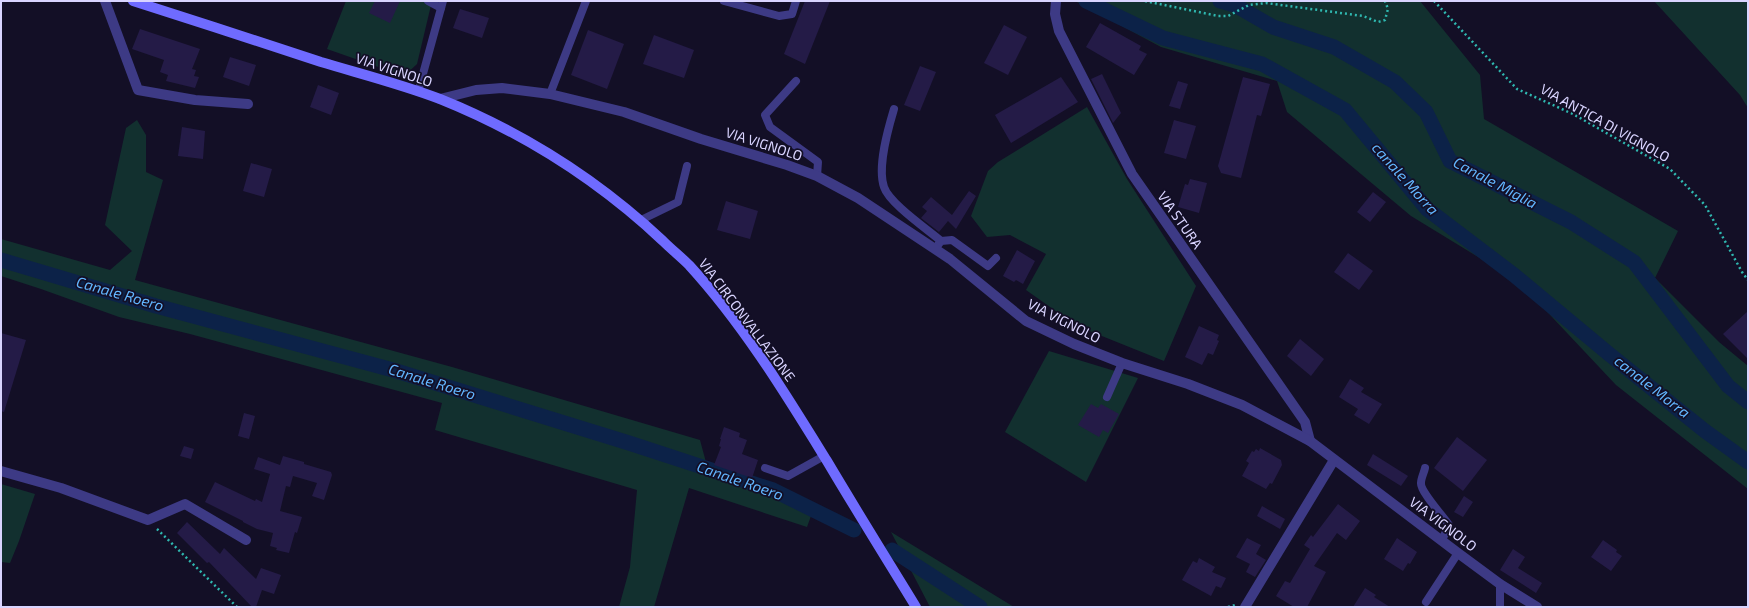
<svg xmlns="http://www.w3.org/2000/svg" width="1749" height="608" viewBox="0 0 1749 608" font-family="'Exo 2',sans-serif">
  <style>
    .green { fill: #12302f }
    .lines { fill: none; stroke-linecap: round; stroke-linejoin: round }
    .canal { stroke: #0c2248; stroke-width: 15 }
    .building { fill: #241b47 }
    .path { stroke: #2fb8b0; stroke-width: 2.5; stroke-dasharray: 2 3; stroke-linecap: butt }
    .service { stroke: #3d3a85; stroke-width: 8 }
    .minor { stroke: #3d3a85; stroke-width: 10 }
    .secondary { stroke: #6f6bff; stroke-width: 10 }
    .labels { text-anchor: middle; stroke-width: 3.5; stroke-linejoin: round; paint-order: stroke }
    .street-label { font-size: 14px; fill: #d9d4ff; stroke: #130f26 }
    .water-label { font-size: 15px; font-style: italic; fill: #62b6ff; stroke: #130f26 }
  </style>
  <rect width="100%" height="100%" fill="#130f26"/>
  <g class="green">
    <polygon points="346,1 432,1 417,64 404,76 327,49"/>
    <polygon points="1075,1 1420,1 1480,75 1484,119 1678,231 1655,278 1719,342 1748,366 1748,489 1616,385 1519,282 1411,216 1287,112 1277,81 1161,47"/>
    <polygon points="1654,1 1748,1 1748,108 1740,95"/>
    <polygon points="1087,107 1127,179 1196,286 1164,361 1077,326 1026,290 1046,254 1010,235 987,237 971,216 988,171 998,162"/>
    <polygon points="137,120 146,135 146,172 163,180 135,280 452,367 700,440 707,466 759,483 773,485 815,505 807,527 689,488 654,607 619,607 630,567 637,490 435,430 442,403 190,334 119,317 41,289 1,276 1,239 110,270 132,251 105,225 126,128"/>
    <polygon points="1049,351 1138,378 1086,482 1005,432"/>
    <polygon points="1,484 35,494 19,541 10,563 1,562"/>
    <polygon points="891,532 1014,607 930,607"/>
  </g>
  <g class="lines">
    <g class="canal">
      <polyline points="1086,1 1163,38 1262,64 1345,110 1427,209 1514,275 1609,354 1705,431 1748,462"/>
      <polyline points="1220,1 1235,5 1273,27 1334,47 1395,82 1426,112 1450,161 1571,222 1634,262 1728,386 1748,402"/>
      <polyline points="1,260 156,306 393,370 629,443 773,490 854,530"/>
      <polyline points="892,550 980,607"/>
    </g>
  </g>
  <g class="building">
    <polygon points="375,1 400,1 390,23 369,13"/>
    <polygon points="805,1 830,1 805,64 784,54"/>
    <polygon points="460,9 489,18 482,38 453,28"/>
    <polygon points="1100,23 1141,46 1139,50 1147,54 1134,75 1086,47"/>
    <polygon points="1004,25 1027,37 1008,75 984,63"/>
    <polygon points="140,29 200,49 192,69 196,70 194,76 199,77 195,88 166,81 168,75 160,72 164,60 132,49"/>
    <polygon points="588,30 624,44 607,89 571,75"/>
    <polygon points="654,35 694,50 684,78 643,64"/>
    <polygon points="230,57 256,65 249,86 223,77"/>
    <polygon points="920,66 936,72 920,111 904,105"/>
    <polygon points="1102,74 1121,113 1113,123 1091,79"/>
    <polygon points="1061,77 1078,102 1011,143 995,115"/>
    <polygon points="1243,77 1270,84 1261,116 1257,115 1241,178 1221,173 1218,166"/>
    <polygon points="1178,81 1188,84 1180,109 1169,106"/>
    <polygon points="318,85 339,93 331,115 310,107"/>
    <polygon points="1174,120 1196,126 1186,159 1164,153"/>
    <polygon points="182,127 205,131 203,159 178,156"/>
    <polygon points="251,163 272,169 264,197 243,191"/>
    <polygon points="1190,179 1207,183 1199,213 1178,207 1185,184 1188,185"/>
    <polygon points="969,191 976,196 956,229 948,221 939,232 921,218 927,211 922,207 931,197 952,215"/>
    <polygon points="1373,192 1386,202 1370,222 1357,212"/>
    <polygon points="726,201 758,211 750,239 717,230"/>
    <polygon points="1017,250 1035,261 1023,284 1016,280 1014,282 1003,276"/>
    <polygon points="1348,253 1373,271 1359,290 1334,272"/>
    <polygon points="1748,311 1748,359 1723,334"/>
    <polygon points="1199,326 1219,335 1217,340 1219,341 1213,355 1208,353 1202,365 1185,357"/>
    <polygon points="1,333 26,340 4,412 1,411"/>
    <polygon points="1300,339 1324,359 1311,376 1287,356"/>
    <polygon points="1350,379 1364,388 1361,392 1382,404 1369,424 1354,415 1358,409 1339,397"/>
    <polygon points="1091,404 1098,408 1101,404 1119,414 1108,433 1103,430 1099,437 1078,425"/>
    <polygon points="244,413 255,416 249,439 238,436"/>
    <polygon points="724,427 740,433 739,437 747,440 742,454 758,460 752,478 714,465 721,447 719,446 721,439 720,439"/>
    <polygon points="1457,437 1487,460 1463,491 1434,468"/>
    <polygon points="184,446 194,449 191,459 180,456"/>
    <polygon points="1260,448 1281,460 1282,465 1272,484 1270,483 1266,489 1242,476 1249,463 1246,461 1252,451 1254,452 1256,449 1259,451"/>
    <polygon points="1373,454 1408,476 1401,486 1367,465"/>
    <polygon points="283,456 304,462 304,464 331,472 332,475 324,500 312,496 317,483 293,476 290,487 286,486 280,511 302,517 297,533 295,532 289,553 276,550 277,548 270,546 273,533 257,529 243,522 243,521 205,502 215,482 255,501 256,499 262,502 270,474 254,469 258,457 280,465"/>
    <polygon points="1464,496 1473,502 1463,517 1454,512"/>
    <polygon points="1338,504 1360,521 1346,540 1337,533 1314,566 1326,572 1307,607 1294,607 1276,596 1285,581 1290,583 1310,549 1304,545 1311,535 1313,537"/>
    <polygon points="1262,506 1285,519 1280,529 1257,516"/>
    <polygon points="187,522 220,554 224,548 256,579 261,568 281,575 274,594 262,590 256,607 252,607 209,562 207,563 177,533"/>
    <polygon points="1247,538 1261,545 1256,554 1266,560 1255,577 1246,572 1250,564 1236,557"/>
    <polygon points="1397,538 1417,552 1410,564 1408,563 1403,571 1384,559"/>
    <polygon points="1603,540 1617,550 1616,552 1622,556 1611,571 1591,557"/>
    <polygon points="1513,549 1525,557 1518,568 1542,583 1536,593 1500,570"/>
    <polygon points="1199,558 1215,567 1212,572 1226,578 1221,588 1216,586 1211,596 1182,580 1193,561 1197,563"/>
    <polygon points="1365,588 1376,595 1374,597 1390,607 1353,607"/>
  </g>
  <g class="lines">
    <g class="path">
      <polyline points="1145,1 1218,16 1228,16 1249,5 1266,3 1363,16 1378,22 1385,20 1388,9 1385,1"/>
      <polyline points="1434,1 1517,89 1573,114 1670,169 1705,205 1742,272 1748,280"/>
      <polyline points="157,529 237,607"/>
      <polyline points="1228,607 1235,605"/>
    </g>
    <g class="service">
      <polyline points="428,1 441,8"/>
      <polyline points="724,1 779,16 792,14 796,1"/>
      <polyline points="796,81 765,115 770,127 818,162 817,176"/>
      <polyline points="418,92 443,1"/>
      <polyline points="550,94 586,1"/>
      <path d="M894 109C888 129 877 167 884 187 889 203 927 229 941 241"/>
      <polyline points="641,220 678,202 687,166"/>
      <polyline points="938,245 941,241 952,240 988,266 996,258"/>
      <polyline points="1107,397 1122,363"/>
      <polyline points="765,468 788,476 824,456"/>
      <path d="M1425 468C1424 473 1421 478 1421 483 1420 491 1443 516 1449 525L1442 540"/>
      <polyline points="1426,602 1458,553"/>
      <polyline points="1500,607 1500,584"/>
    </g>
    <g class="minor">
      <polyline points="105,1 138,90 195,100 248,104"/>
      <polyline points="1056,1 1055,14 1059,31 1132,174 1305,422 1310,441"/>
      <polyline points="440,99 476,90 502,88 550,94 624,112 701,139 787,165 817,176 858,198 950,259 1026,321 1074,344 1122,363 1188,384 1242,405 1310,441 1458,553 1500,584 1537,607"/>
      <polyline points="1,471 61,488 148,520 185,504 246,540"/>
      <polyline points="1245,607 1334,460"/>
    </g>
    <path class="secondary" d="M133 1C196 21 258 41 321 62 361 74 401 84 440 99 522 132 599 181 663 241 671 249 681 257 689 265 743 324 785 393 827 461 856 510 886 558 916 607"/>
  </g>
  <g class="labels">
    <g class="street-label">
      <text transform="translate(394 70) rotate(18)" y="5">VIA VIGNOLO</text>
      <text transform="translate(1605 123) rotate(29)" y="5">VIA ANTICA DI VIGNOLO</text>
      <text transform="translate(764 144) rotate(18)" y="5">VIA VIGNOLO</text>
      <text transform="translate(1180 220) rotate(55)" y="5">VIA STURA</text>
      <text transform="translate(747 320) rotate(53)" y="5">VIA CIRCONVALLAZIONE</text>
      <text transform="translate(1064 321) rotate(27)" y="5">VIA VIGNOLO</text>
      <text transform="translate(1443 524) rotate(37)" y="5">VIA VIGNOLO</text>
    </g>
    <g class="water-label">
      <text transform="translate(1405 179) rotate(48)" y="5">canale Morra</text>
      <text transform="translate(1495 183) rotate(28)" y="5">Canale Miglia</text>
      <text transform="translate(120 294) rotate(16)" y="5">Canale Roero</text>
      <text transform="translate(432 382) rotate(17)" y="5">Canale Roero</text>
      <text transform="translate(1652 387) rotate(38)" y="5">canale Morra</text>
      <text transform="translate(740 481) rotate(19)" y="5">Canale Roero</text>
    </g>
  </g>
  <rect width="1749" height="608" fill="none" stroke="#d9d4ff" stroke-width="4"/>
</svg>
